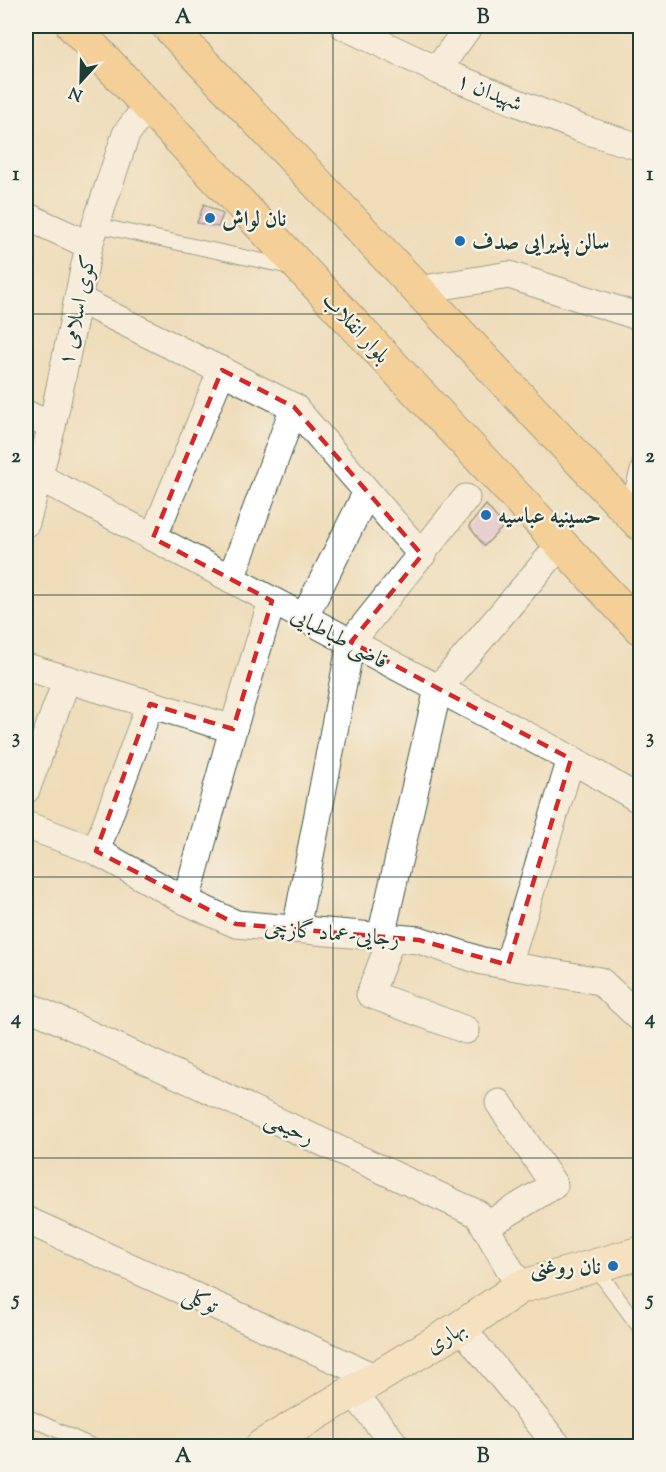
<svg xmlns="http://www.w3.org/2000/svg" width="666" height="1472" viewBox="0 0 666 1472" font-family="'Sorts Mill Goudy',Amiri,serif">
  <style>
    .building { fill: #d3a7eb }
    .lines { fill: none; stroke-linecap: round; stroke-linejoin: round }
    .lane-casing { stroke: #3e5548; stroke-width: 16 }
    .street-casing { stroke: #3e5548; stroke-width: 29 }
    .secondary-casing { stroke: #3e5548; stroke-width: 35 }
    .primary-casing { stroke: #3e5548; stroke-width: 35 }
    .lane { stroke: #fff; stroke-width: 14 }
    .street { stroke: #fff; stroke-width: 27 }
    .secondary { stroke: #fde5c5; stroke-width: 33 }
    .primary { stroke: #fbbe6e; stroke-width: 33 }
    .marked { fill: none; stroke: #d62828; stroke-width: 4.5; stroke-dasharray: 12 8; stroke-linejoin: round }
    .grid { fill: none; stroke: #1f3d34; stroke-width: 1.5; stroke-opacity: 0.55 }
    .poi-dot { fill: #1f6fb2; stroke: #f7f3e8; stroke-width: 2 }
    .labels { text-anchor: middle; stroke-width: 4.5; stroke-linejoin: round; paint-order: stroke }
    .street-label { font-size: 22px; fill: #1f3d34; stroke: #f7f3e8 }
    .poi-label { font-size: 22px; font-weight: bold; fill: #1f3d34; stroke: #f7f3e8; text-anchor: start }
    .neatline { fill: none; stroke: #1f3d34; stroke-width: 2 }
    .grid-label { font-size: 20px; text-anchor: middle; font-weight: bold; fill: #1f3d34 }
  </style>
  <rect width="100%" height="100%" fill="#f7f3e8"/>
  <filter id="ink" filterUnits="userSpaceOnUse"><feTurbulence type="fractalNoise" baseFrequency=".0167" numOctaves="2"/><feDisplacementMap in="SourceGraphic" scale="12" xChannelSelector="R" yChannelSelector="G"/><feConvolveMatrix kernelMatrix="1 2 1 2 8 2 1 2 1" color-interpolation-filters="sRGB"/></filter>
  <filter id="wash" filterUnits="userSpaceOnUse"><feTurbulence type="fractalNoise" baseFrequency=".008" numOctaves="4" result="noise"/><feDisplacementMap in="SourceGraphic" scale="24" xChannelSelector="R" yChannelSelector="G"/><feGaussianBlur stdDeviation="1.35" result="paint"/><feColorMatrix in="noise" values="0 0 0 0 0 0 0 0 0 0 0 0 0 0 0 0 0 1.4 0 .05"/><feComposite in="paint" operator="in"/></filter>
  <g filter="url(#wash)">
    <rect width="100%" height="100%" fill="#efddba"/>
    <g id="blocks">
      <g class="building">
        <polygon points="204,204 223,214 218,227 197,223"/>
        <polygon points="486,505 504,526 484,546 469,526"/>
      </g>
    </g>
  </g>
  <g filter="url(#ink)">
    <use href="#blocks" fill-opacity="0" stroke="#3e5548" stroke-width="1.5"/>
    <g class="lines">
      <defs>
        <g id="lane">
          <polyline points="96,225 290,267"/>
          <polyline points="627,508 640,462"/>
          <polyline points="595,1267 640,1328"/>
          <polyline points="26,1416 92,1446"/>
        </g>
        <g id="street">
          <polyline points="344,26 437,70 582,129 640,147"/>
          <polyline points="437,70 469,26"/>
          <polyline points="26,216 89,245"/>
          <polyline points="418,290 509,275 640,317"/>
          <polyline points="78,299 294,407 422,555"/>
          <polyline points="26,414 52,426"/>
          <polyline points="39,477 571,759 640,800"/>
          <polyline points="26,523 52,426 89,245 126,134 148,105"/>
          <polyline points="153,538 222,370"/>
          <polyline points="231,579 294,407"/>
          <polyline points="304,618 367,492"/>
          <polyline points="26,667 233,729"/>
          <polyline points="26,790 67,679"/>
          <polyline points="26,825 96,851 186,901 236,924 419,940 482,961 600,981 640,1018"/>
          <polyline points="96,851 150,704"/>
          <polyline points="186,901 233,729 272,601"/>
          <polyline points="296,929 351,642 466,498"/>
          <polyline points="381,936 438,689 561,544"/>
          <polyline points="392,937 370,994 466,1030"/>
          <polyline points="508,965 571,759"/>
          <polyline points="26,1005 478,1214 520,1287"/>
          <polyline points="26,1220 376,1378"/>
          <polyline points="486,1226 554,1185 499,1103"/>
          <polyline points="461,1327 558,1446"/>
          <polyline points="353,1392 396,1446"/>
        </g>
        <polyline id="secondary" points="262,1446 461,1327 520,1287 640,1253"/>
        <g id="primary">
          <polyline points="73,26 640,628"/>
          <polyline points="168,26 640,524"/>
        </g>
      </defs>
      <use href="#lane" class="lane-casing"/>
      <use href="#street" class="street-casing"/>
      <use href="#secondary" class="secondary-casing"/>
      <use href="#primary" class="primary-casing"/>
      <use href="#lane" class="lane"/>
      <use href="#street" class="street"/>
      <use href="#secondary" class="secondary"/>
      <use href="#primary" class="primary"/>
    </g>
  </g>
  <path d="M0 0H666V1472H0ZM222 370 294 407 422 555 351 642 571 759 508 965 419 940 236 924 96 851 150 704 233 729 272 601 153 538Z" fill="#efddba" fill-opacity=".55" fill-rule="evenodd"/>
  <path class="marked" d="M222 370 294 407 422 555 351 642 571 759 508 965 419 940 236 924 96 851 150 704 233 729 272 601 153 538Z"/>
  <path class="grid" d="M333 26V1446M26 314H640M26 595H640M26 877H640M26 1158H640"/>
  <g class="poi-dot">
    <circle cx="210" cy="218" r="6"/>
    <circle cx="460" cy="241" r="6"/>
    <circle cx="486" cy="515" r="6"/>
    <circle cx="613" cy="1266" r="6"/>
  </g>
  <g class="labels">
    <g class="street-label">
      <text transform="translate(490 91) rotate(22)" y="8">شهیدان ۱</text>
      <text transform="translate(76 310) rotate(-78)" y="8">کوی اسلامی ۱</text>
      <text transform="translate(357 327) rotate(47)" y="8">بلوار انقلاب</text>
      <text transform="translate(340 637) rotate(28)" y="8">قاضی طباطبایی</text>
      <text transform="translate(332 932) rotate(5)" y="8">رجایی-عماد گازچی</text>
      <text transform="translate(290 1127) rotate(25)" y="8">رحیمی</text>
      <text transform="translate(201 1299) rotate(24)" y="8">توکلی</text>
      <text transform="translate(445 1336) rotate(-32)" y="8">بهاری</text>
    </g>
    <g class="poi-label">
      <text x="222" y="226">نان لواش</text>
      <text x="472" y="249">سالن پذیرایی صدف</text>
      <text x="498" y="523">حسینیه عباسیه</text>
      <text x="601" y="1274" text-anchor="end">نان روغنی</text>
    </g>
  </g>
  <rect width="666" height="1472" fill="none" stroke="#f7f3e8" stroke-width="66"/>
  <g transform="translate(81 81) rotate(202)" stroke="#f7f3e8" stroke-width="4.5" paint-order="stroke">
  <path d="M0-4.5L10 22L0 15L-10 22Z" fill="#1f3d34"/>
  <text y="-9" font-size="16" font-weight="bold" text-anchor="middle" fill="#1f3d34">N</text>
  </g>
  <rect x="33" y="33" width="600" height="1406" class="neatline"/>
  <g class="grid-label">
    <text x="183" y="23">A</text>
    <text x="483" y="23">B</text>
    <text x="16" y="180">1</text>
    <text x="650" y="180">1</text>
    <text x="16" y="462">2</text>
    <text x="650" y="462">2</text>
    <text x="16" y="743">3</text>
    <text x="650" y="743">3</text>
    <text x="16" y="1024">4</text>
    <text x="650" y="1024">4</text>
    <text x="16" y="1305">5</text>
    <text x="650" y="1305">5</text>
    <text x="183" y="1462">A</text>
    <text x="483" y="1462">B</text>
  </g>
</svg>
